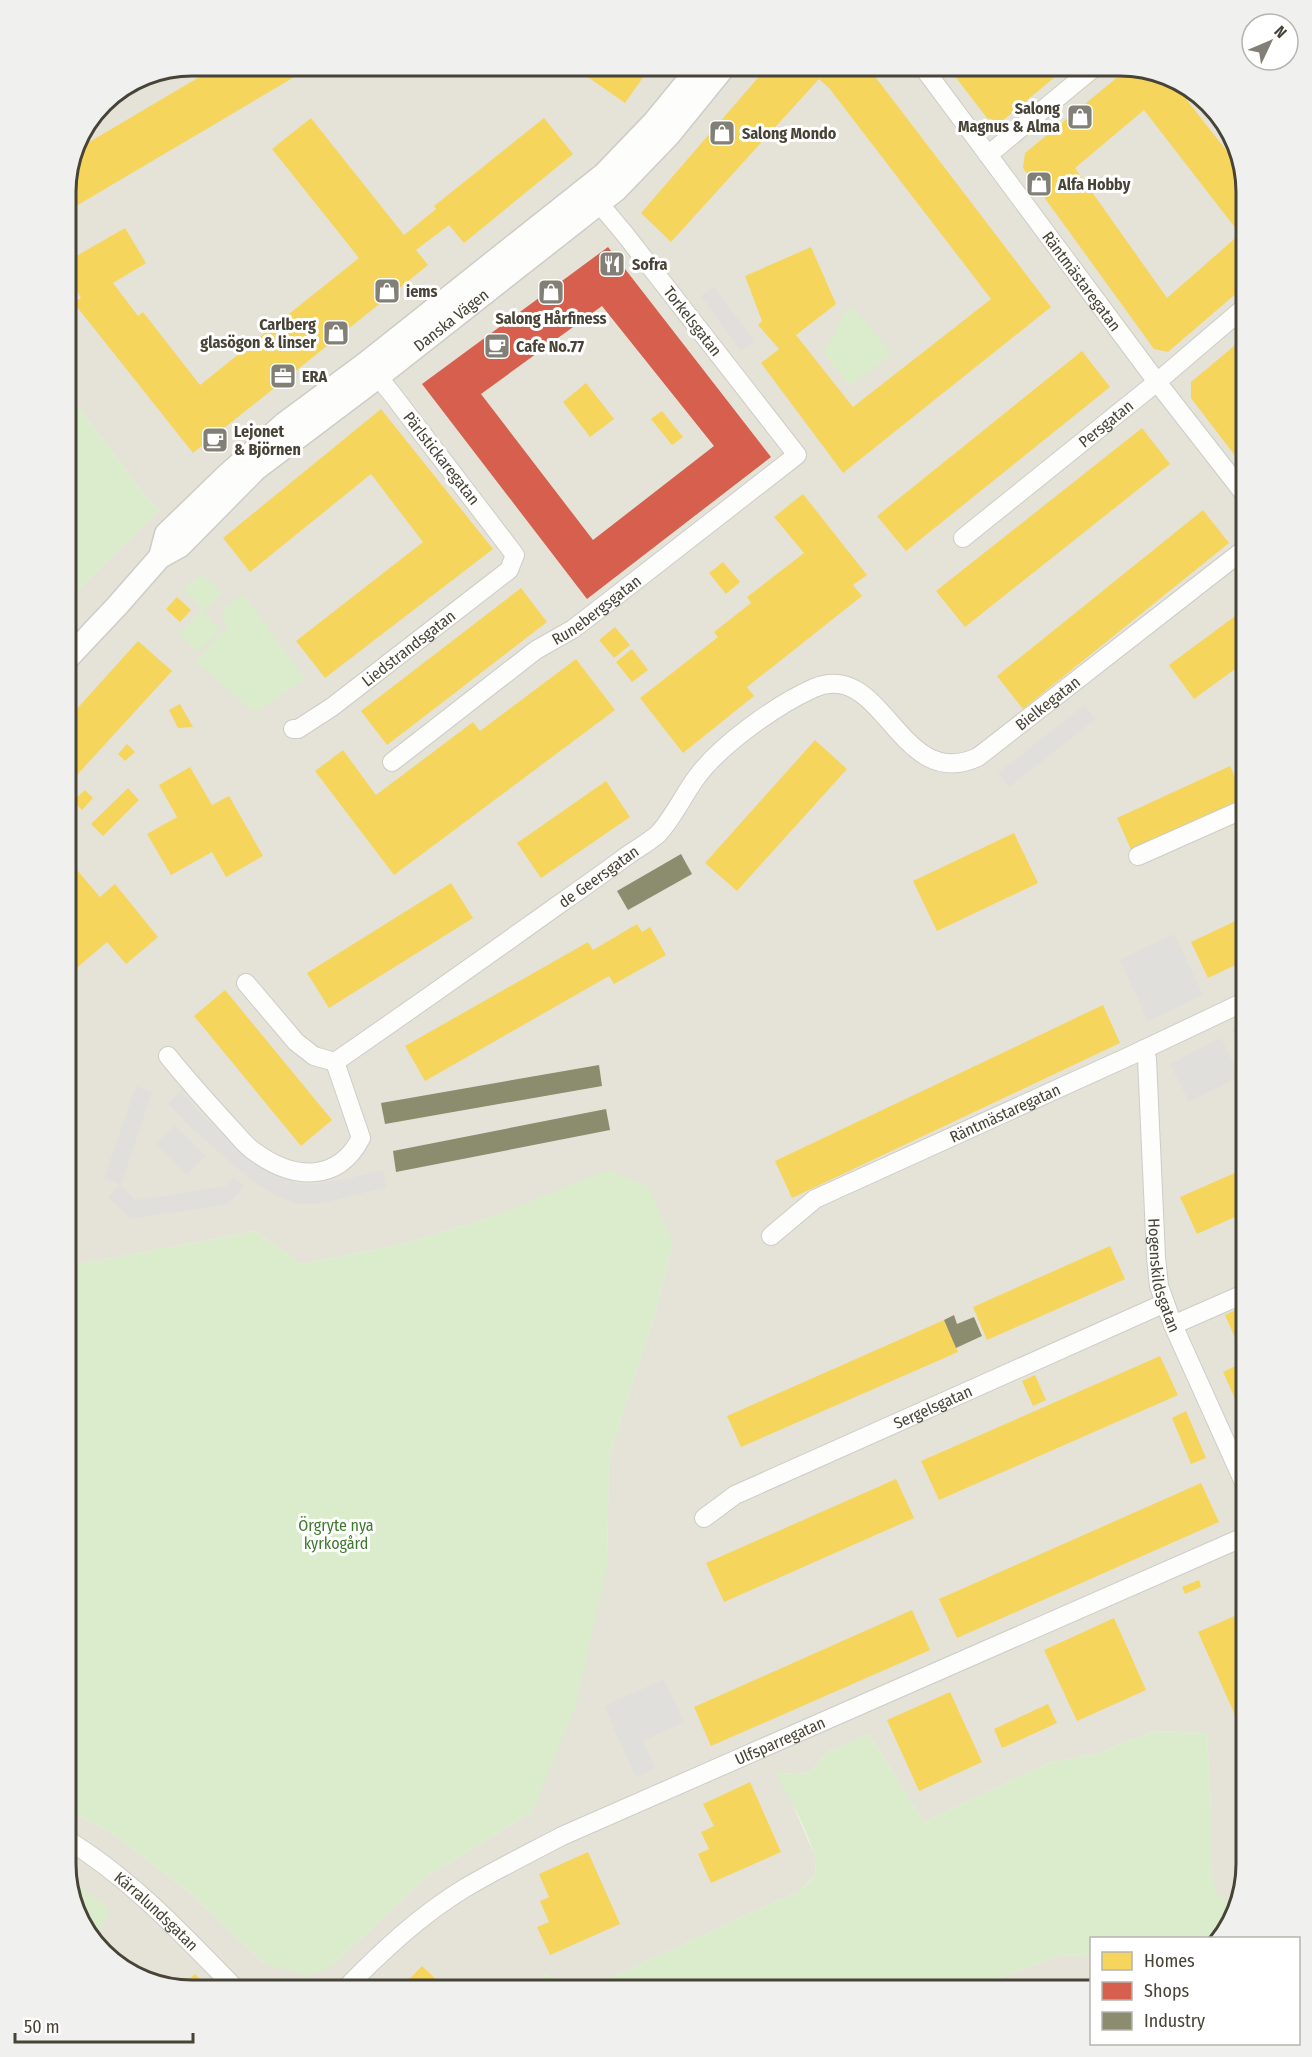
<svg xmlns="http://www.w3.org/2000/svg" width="1312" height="2057" viewBox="0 0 1312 2057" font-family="'Fira Sans Condensed',sans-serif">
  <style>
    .residential { fill: #e5e3d8 }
    .green { fill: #daeccb }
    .parking { fill: #e0dfdb }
    .homes { fill: #f6d55c; fill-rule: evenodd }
    .shops { fill: #d6604d; fill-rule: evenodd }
    .industry { fill: #8c8c6e }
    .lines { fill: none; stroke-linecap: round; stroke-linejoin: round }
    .minor-casing { stroke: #cdccc7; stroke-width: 20 }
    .tertiary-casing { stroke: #cdccc7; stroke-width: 25 }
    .minor { stroke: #fdfdfc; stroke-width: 18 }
    .tertiary { stroke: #fdfdfc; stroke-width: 22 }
    .labels { text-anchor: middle; stroke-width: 6; stroke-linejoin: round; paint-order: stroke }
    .poi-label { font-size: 16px; font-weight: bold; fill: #474337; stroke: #fff; text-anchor: start }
    .street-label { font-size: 16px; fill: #474337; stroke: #fff }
    .park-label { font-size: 16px; fill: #3d792a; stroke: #fff }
    .rim { fill: none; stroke: #474337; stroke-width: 3 }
  </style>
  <rect width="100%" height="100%" fill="#f1f0eb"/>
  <g class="residential">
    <polygon points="192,66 1128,66 1190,87 1233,136 1246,192 1246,1865 1233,1908 1215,1893 1211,1866 1211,1810 1207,1733 1153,1731 1096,1754 1048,1763 924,1822 869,1734 826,1753 811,1772 777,1774 790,1798 816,1859 815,1875 801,1890 588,1988 545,1975 533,1991 184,1991 122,1970 79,1921 66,1865 66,1809 112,1833 189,1892 264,1963 331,1966 429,1875 532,1812 607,1565 609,1457 655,1313 673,1242 495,1216 403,1244 301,1264 255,1231 86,1263 66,1270 66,601 160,510 144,495 66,391 66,184 76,144 103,103 144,75"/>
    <polygon points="1091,1955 1091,1991 964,1991 1058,1956"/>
  </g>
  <g class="green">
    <polygon points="853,307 890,352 886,358 850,386 823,352 834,337 843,314"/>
    <polygon points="66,391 144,495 160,510 66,601"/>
    <polygon points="198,576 205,577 222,593 203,613 220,629 198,652 179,634 202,610 184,590"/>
    <polygon points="243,594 305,679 255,712 196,662 228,625 222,616 225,607"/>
    <polygon points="608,1170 647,1186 673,1242 655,1313 609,1457 607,1565 576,1704 532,1812 429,1875 331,1966 308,1976 264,1963 189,1892 112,1833 66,1809 66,1270 86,1263 255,1231 301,1264 403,1244 495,1216"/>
    <path d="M1153 1731 1207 1733 1211 1810V1866L1216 1893 1233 1908 1225 1935 1220 1938H1092L1091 1955 1058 1956 964 1991H533L545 1975 588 1988 801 1890C805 1886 811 1881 814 1876 824 1858 787 1792 776 1774L811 1772 826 1753 869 1734 924 1822 1048 1763 1096 1754Z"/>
    <polygon points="69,1877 109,1909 107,1918 97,1933 79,1921"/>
  </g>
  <g class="parking">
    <polygon points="714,287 754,341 741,351 701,296"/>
    <polygon points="1084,705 1096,719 1009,787 998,773"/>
    <polygon points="1174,934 1203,995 1148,1021 1120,960"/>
    <polygon points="1246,1021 1246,1044 1240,1047 1231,1028"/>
    <polygon points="1221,1038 1240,1077 1189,1102 1170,1064"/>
    <polygon points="136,1086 152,1092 121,1185 104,1179"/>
    <polygon points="181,1091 203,1116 233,1142 278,1176 296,1183 312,1184 346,1179 383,1170 386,1187 327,1202 313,1204 298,1204 277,1196 252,1181 190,1127 168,1103"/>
    <polygon points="175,1125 206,1156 187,1175 156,1143"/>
    <polygon points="234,1177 244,1187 228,1204 131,1219 108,1197 120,1185 135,1200 226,1186"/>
    <polygon points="664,1679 684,1722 643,1741 655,1768 636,1777 604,1706"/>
  </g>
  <g class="homes">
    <polygon points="218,66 313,66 66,212 66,184 74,151"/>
    <polygon points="472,66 493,66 478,75"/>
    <polygon points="572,66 651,66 625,103"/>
    <polygon points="768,66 867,66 1051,307 843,473 761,363 779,349 758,325 762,321 745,276 811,247 836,304 796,335 853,407 991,299 829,88 819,79 671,242 641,213"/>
    <polygon points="947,66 1068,66 1001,122 987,118"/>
    <path d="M1130 67 1177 83 1175 85 1241 169 1246 192V285L1168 352 1154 349 1023 168 1025 153ZM1144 110 1240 234 1167 298 1075 168Z"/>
    <polygon points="311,118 404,235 436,209 434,206 544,118 573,154 464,243 449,225 416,250 428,265 193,453 73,302 81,298 66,272 66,262 125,228 146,263 113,283 138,316 143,312 200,385 359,258 272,149"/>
    <polygon points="1246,336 1246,388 1237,396 1246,408 1246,470 1191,398 1191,382"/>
    <polygon points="1082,351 1110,387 906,551 877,516"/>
    <polygon points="586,383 614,419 590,437 563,402"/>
    <polygon points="381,409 493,549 325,678 296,641 423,542 371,474 250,572 223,538"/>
    <polygon points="662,411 683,437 672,445 651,419"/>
    <polygon points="1142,428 1170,464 965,627 936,591"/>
    <polygon points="803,494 867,575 853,585 862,596 747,687 754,696 683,753 640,698 718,637 714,632 751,603 747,597 804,553 774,517"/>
    <polygon points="1203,510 1229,543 1023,709 997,676"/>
    <polygon points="723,562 740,582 726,594 709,573"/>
    <polygon points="521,588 547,622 387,745 361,711"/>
    <polygon points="177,597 191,610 180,622 166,609"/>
    <polygon points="1246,608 1246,661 1194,699 1169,665"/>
    <polygon points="615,627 630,645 614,658 599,640"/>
    <polygon points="138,641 172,671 66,787 66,721"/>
    <polygon points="632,649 648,670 632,682 616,662"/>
    <polygon points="576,659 615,710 394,875 315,771 343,750 376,795 473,722 480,731"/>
    <polygon points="180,704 193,727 178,728 169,710"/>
    <polygon points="815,740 847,769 737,891 705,863"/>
    <polygon points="127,744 135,752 125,761 118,754"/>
    <polygon points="1230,766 1246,801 1133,854 1117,818"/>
    <polygon points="190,767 212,805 229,796 263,856 226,877 212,852 171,875 147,834 177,817 159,785"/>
    <polygon points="606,781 630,817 541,878 517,843"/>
    <polygon points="128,788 139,800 103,836 91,824"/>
    <polygon points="85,790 93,798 82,810 73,801"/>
    <polygon points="1014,833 1038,883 937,931 913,881"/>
    <polygon points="71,863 100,897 115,884 158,937 126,964 107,942 72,972 66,965 66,867"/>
    <polygon points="451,883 473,918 329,1008 307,973"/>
    <polygon points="1246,916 1246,960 1208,978 1191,942"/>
    <polygon points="637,924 642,932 650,927 666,955 614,984 609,976 425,1081 405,1046 588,942 593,950"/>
    <polygon points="225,990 332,1120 301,1146 194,1016"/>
    <polygon points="1103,1005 1120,1043 792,1198 775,1161"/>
    <polygon points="1246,1168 1246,1212 1197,1234 1180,1197"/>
    <polygon points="1110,1246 1125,1279 987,1340 973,1307"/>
    <polygon points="1246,1305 1246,1351 1242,1353 1225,1315"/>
    <polygon points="944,1320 958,1352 741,1447 727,1416"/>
    <polygon points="1160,1356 1178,1395 939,1500 921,1461"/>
    <polygon points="1246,1361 1246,1423 1223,1372"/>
    <polygon points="1035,1375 1046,1400 1033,1406 1022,1381"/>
    <polygon points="1186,1411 1206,1458 1191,1464 1172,1418"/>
    <polygon points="896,1479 914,1518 724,1602 706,1563"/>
    <polygon points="1201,1483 1219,1522 957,1638 939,1599"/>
    <polygon points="1199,1580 1201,1587 1185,1594 1182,1587"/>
    <polygon points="912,1610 930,1650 711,1746 694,1707"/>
    <polygon points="1239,1614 1246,1629 1246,1740 1198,1632"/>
    <polygon points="1114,1618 1146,1690 1077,1721 1044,1650"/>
    <polygon points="950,1692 982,1762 919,1791 887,1720"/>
    <polygon points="1048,1704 1057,1723 1002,1748 994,1729"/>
    <polygon points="750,1782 781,1852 711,1883 698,1854 709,1849 701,1832 714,1826 703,1804"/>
    <polygon points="588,1852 620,1924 550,1955 537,1927 549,1922 540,1901 549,1897 539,1874"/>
    <polygon points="422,1966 448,1991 398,1991"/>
    <polygon points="195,1974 208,1988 206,1991 200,1991 189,1979"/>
    <polygon points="1092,1981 1092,1991 1078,1991 1077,1988"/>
  </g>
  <path class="shops" d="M608 247 771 457 587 599 422 384ZM602 306 714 446 593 540 481 394Z"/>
  <g class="industry">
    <polygon points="681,854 692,874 628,910 617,891"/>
    <polygon points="599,1065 602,1086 385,1124 381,1103"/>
    <polygon points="606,1109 610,1130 396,1172 393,1151"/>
    <polygon points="954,1315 957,1324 974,1317 982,1336 956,1348 944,1320"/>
  </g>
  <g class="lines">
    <defs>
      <g id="minor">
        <path id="s1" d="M922 66 1157 382 1246 496"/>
        <polyline points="988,155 1096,66"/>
        <path id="s2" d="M963 538 1157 382 1246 306"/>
        <path id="s3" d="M293 729H298L332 707 509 570 515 555 392 394 371 368"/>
        <path id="s4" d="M392 762 536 650 573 629 612 599 797 455 624 233 592 195"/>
        <polyline points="1138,856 1246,808"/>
        <polyline points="246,983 296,1042 314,1056 335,1062"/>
        <path id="s5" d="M1144 1049 1147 1059 1156 1257 1159 1286 1173 1325 1246 1487"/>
        <path id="s6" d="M168 1056C187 1080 208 1103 229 1126 237 1134 245 1146 255 1152 292 1179 337 1184 361 1138L335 1062C410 1010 484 958 558 905 581 889 605 872 628 855 638 848 649 842 658 834 673 818 683 796 696 778 720 745 776 705 814 688 884 658 899 794 978 757L1246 548"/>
        <path id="s7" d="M771 1236 815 1199 1132 1055 1246 1001"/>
        <polyline points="1173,1325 1246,1293"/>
        <path id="s8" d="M704 1518 735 1495 1165 1303"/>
        <path id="s9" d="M66 1839C132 1879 184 1936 238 1991"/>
        <path id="s10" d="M343 1991C380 1953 420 1915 465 1888 497 1869 530 1853 562 1836L1246 1536"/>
      </g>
      <g id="tertiary">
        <polyline points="160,557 166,534 227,475 285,423 366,363 604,174 654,122 700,66"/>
        <path id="s11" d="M66 660 117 606 160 557 180 546 256 469 378 377 616 190 669 135 725 66"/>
      </g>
    </defs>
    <use href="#minor" class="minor-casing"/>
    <use href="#tertiary" class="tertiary-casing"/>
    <use href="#minor" class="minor"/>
    <use href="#tertiary" class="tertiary"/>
  </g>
  <defs>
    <symbol id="shop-square" viewBox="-11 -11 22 22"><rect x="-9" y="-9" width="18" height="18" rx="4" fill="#828076" stroke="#fff"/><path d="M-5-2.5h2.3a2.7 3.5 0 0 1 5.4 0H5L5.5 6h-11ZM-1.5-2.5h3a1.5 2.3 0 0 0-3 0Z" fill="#fff"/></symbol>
    <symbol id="restaurant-square" viewBox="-11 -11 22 22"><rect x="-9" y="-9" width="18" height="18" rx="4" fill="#828076" stroke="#fff"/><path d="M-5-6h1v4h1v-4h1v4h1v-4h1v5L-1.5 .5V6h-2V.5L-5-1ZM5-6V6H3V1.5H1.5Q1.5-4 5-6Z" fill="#fff"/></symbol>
    <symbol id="cafe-square" viewBox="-11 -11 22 22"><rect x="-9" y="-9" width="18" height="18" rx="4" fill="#828076" stroke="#fff"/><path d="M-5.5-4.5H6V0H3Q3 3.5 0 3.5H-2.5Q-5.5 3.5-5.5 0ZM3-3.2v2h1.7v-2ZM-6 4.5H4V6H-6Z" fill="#fff"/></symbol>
    <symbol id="office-square" viewBox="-11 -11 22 22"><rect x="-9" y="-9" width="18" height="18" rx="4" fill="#828076" stroke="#fff"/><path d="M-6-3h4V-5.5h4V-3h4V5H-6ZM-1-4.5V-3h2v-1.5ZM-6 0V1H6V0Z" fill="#fff"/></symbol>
  </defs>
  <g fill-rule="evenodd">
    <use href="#shop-square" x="1065" y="102" width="30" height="30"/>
    <use href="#shop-square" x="707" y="118" width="30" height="30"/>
    <use href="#shop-square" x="1024" y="169" width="30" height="30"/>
    <use href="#restaurant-square" x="597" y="249" width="30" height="30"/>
    <use href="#shop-square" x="372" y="276" width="30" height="30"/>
    <use href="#shop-square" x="536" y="277" width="30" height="30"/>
    <use href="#shop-square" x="321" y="318" width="30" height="30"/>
    <use href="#cafe-square" x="482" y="331" width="30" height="30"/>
    <use href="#office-square" x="268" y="361" width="30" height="30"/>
    <use href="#cafe-square" x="200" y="425" width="30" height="30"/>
  </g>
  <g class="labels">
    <g class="poi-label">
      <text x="1060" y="114" text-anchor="end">Salong<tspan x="1060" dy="18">Magnus &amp; Alma</tspan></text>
      <text x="742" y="139">Salong Mondo</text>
      <text x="1058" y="190">Alfa Hobby</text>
      <text x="632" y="270">Sofra</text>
      <text x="406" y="297">iems</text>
      <text x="551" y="324" text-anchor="middle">Salong Hårfiness</text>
      <text x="316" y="330" text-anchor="end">Carlberg<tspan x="316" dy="18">glasögon &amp; linser</tspan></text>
      <text x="516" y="352">Cafe No.77</text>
      <text x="302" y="382">ERA</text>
      <text x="234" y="437">Lejonet<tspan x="234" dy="18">&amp; Björnen</tspan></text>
    </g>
    <g class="street-label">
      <text dy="6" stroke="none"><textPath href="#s1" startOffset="268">Räntmästaregatan</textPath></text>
      <text dy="6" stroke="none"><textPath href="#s11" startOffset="516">Danska Vägen</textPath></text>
      <text transform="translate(693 321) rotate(52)" y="6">Torkelsgatan</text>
      <text dy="6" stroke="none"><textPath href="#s2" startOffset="183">Persgatan</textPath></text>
      <text transform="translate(442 458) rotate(52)" y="6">Pärlstickaregatan</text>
      <text dy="6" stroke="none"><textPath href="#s4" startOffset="255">Runebergsgatan</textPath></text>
      <text dy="6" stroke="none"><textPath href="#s3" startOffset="142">Liedstrandsgatan</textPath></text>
      <text dy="6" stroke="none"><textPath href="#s6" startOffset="1230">Bielkegatan</textPath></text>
      <text dy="6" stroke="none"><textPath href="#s6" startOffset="657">de Geersgatan</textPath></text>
      <text dy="6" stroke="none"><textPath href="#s7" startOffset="266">Räntmästaregatan</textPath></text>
      <text dy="6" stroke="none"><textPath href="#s5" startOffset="228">Hogenskildsgatan</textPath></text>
      <text dy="6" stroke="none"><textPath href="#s8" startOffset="255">Sergelsgatan</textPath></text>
      <text dy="6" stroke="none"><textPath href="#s10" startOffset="508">Ulfsparregatan</textPath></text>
      <text dy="6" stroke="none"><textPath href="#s9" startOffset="116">Kärralundsgatan</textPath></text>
    </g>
    <g class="park-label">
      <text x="336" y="1531">Örgryte nya<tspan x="336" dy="18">kyrkogård</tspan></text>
    </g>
  </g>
  <path d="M0 0H1312V2057H0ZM192 76H1120A116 116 0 0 1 1236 192V1864A116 116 0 0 1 1120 1980H192A116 116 0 0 1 76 1864V192A116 116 0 0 1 192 76Z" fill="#f0f0ef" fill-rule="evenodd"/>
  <path class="rim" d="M192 76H1120A116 116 0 0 1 1236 192V1864A116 116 0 0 1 1120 1980H192A116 116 0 0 1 76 1864V192A116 116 0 0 1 192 76Z"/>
  <rect x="1090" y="1937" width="210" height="108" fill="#ffffff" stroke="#b5b4af" stroke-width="1.5"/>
  <rect x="1102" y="1952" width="30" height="18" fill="#f6d55c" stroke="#b5b4af" stroke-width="1.5"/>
  <text x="1144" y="1967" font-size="18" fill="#474337">Homes</text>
  <rect x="1102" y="1982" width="30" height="18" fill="#d6604d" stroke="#b5b4af" stroke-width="1.5"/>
  <text x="1144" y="1997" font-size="18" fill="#474337">Shops</text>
  <rect x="1102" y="2012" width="30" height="18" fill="#8c8c6e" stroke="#b5b4af" stroke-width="1.5"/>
  <text x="1144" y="2027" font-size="18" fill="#474337">Industry</text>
  <g transform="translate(1270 42) rotate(46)"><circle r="28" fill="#ffffff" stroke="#b5b4af" stroke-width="1.5"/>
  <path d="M0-4.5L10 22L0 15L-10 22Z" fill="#828076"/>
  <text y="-9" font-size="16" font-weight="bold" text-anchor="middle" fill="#474337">N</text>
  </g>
  <path d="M15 2033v9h178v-9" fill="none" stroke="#474337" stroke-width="3"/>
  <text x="24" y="2033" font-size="18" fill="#474337" stroke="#ffffff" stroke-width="4.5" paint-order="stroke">50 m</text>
</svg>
